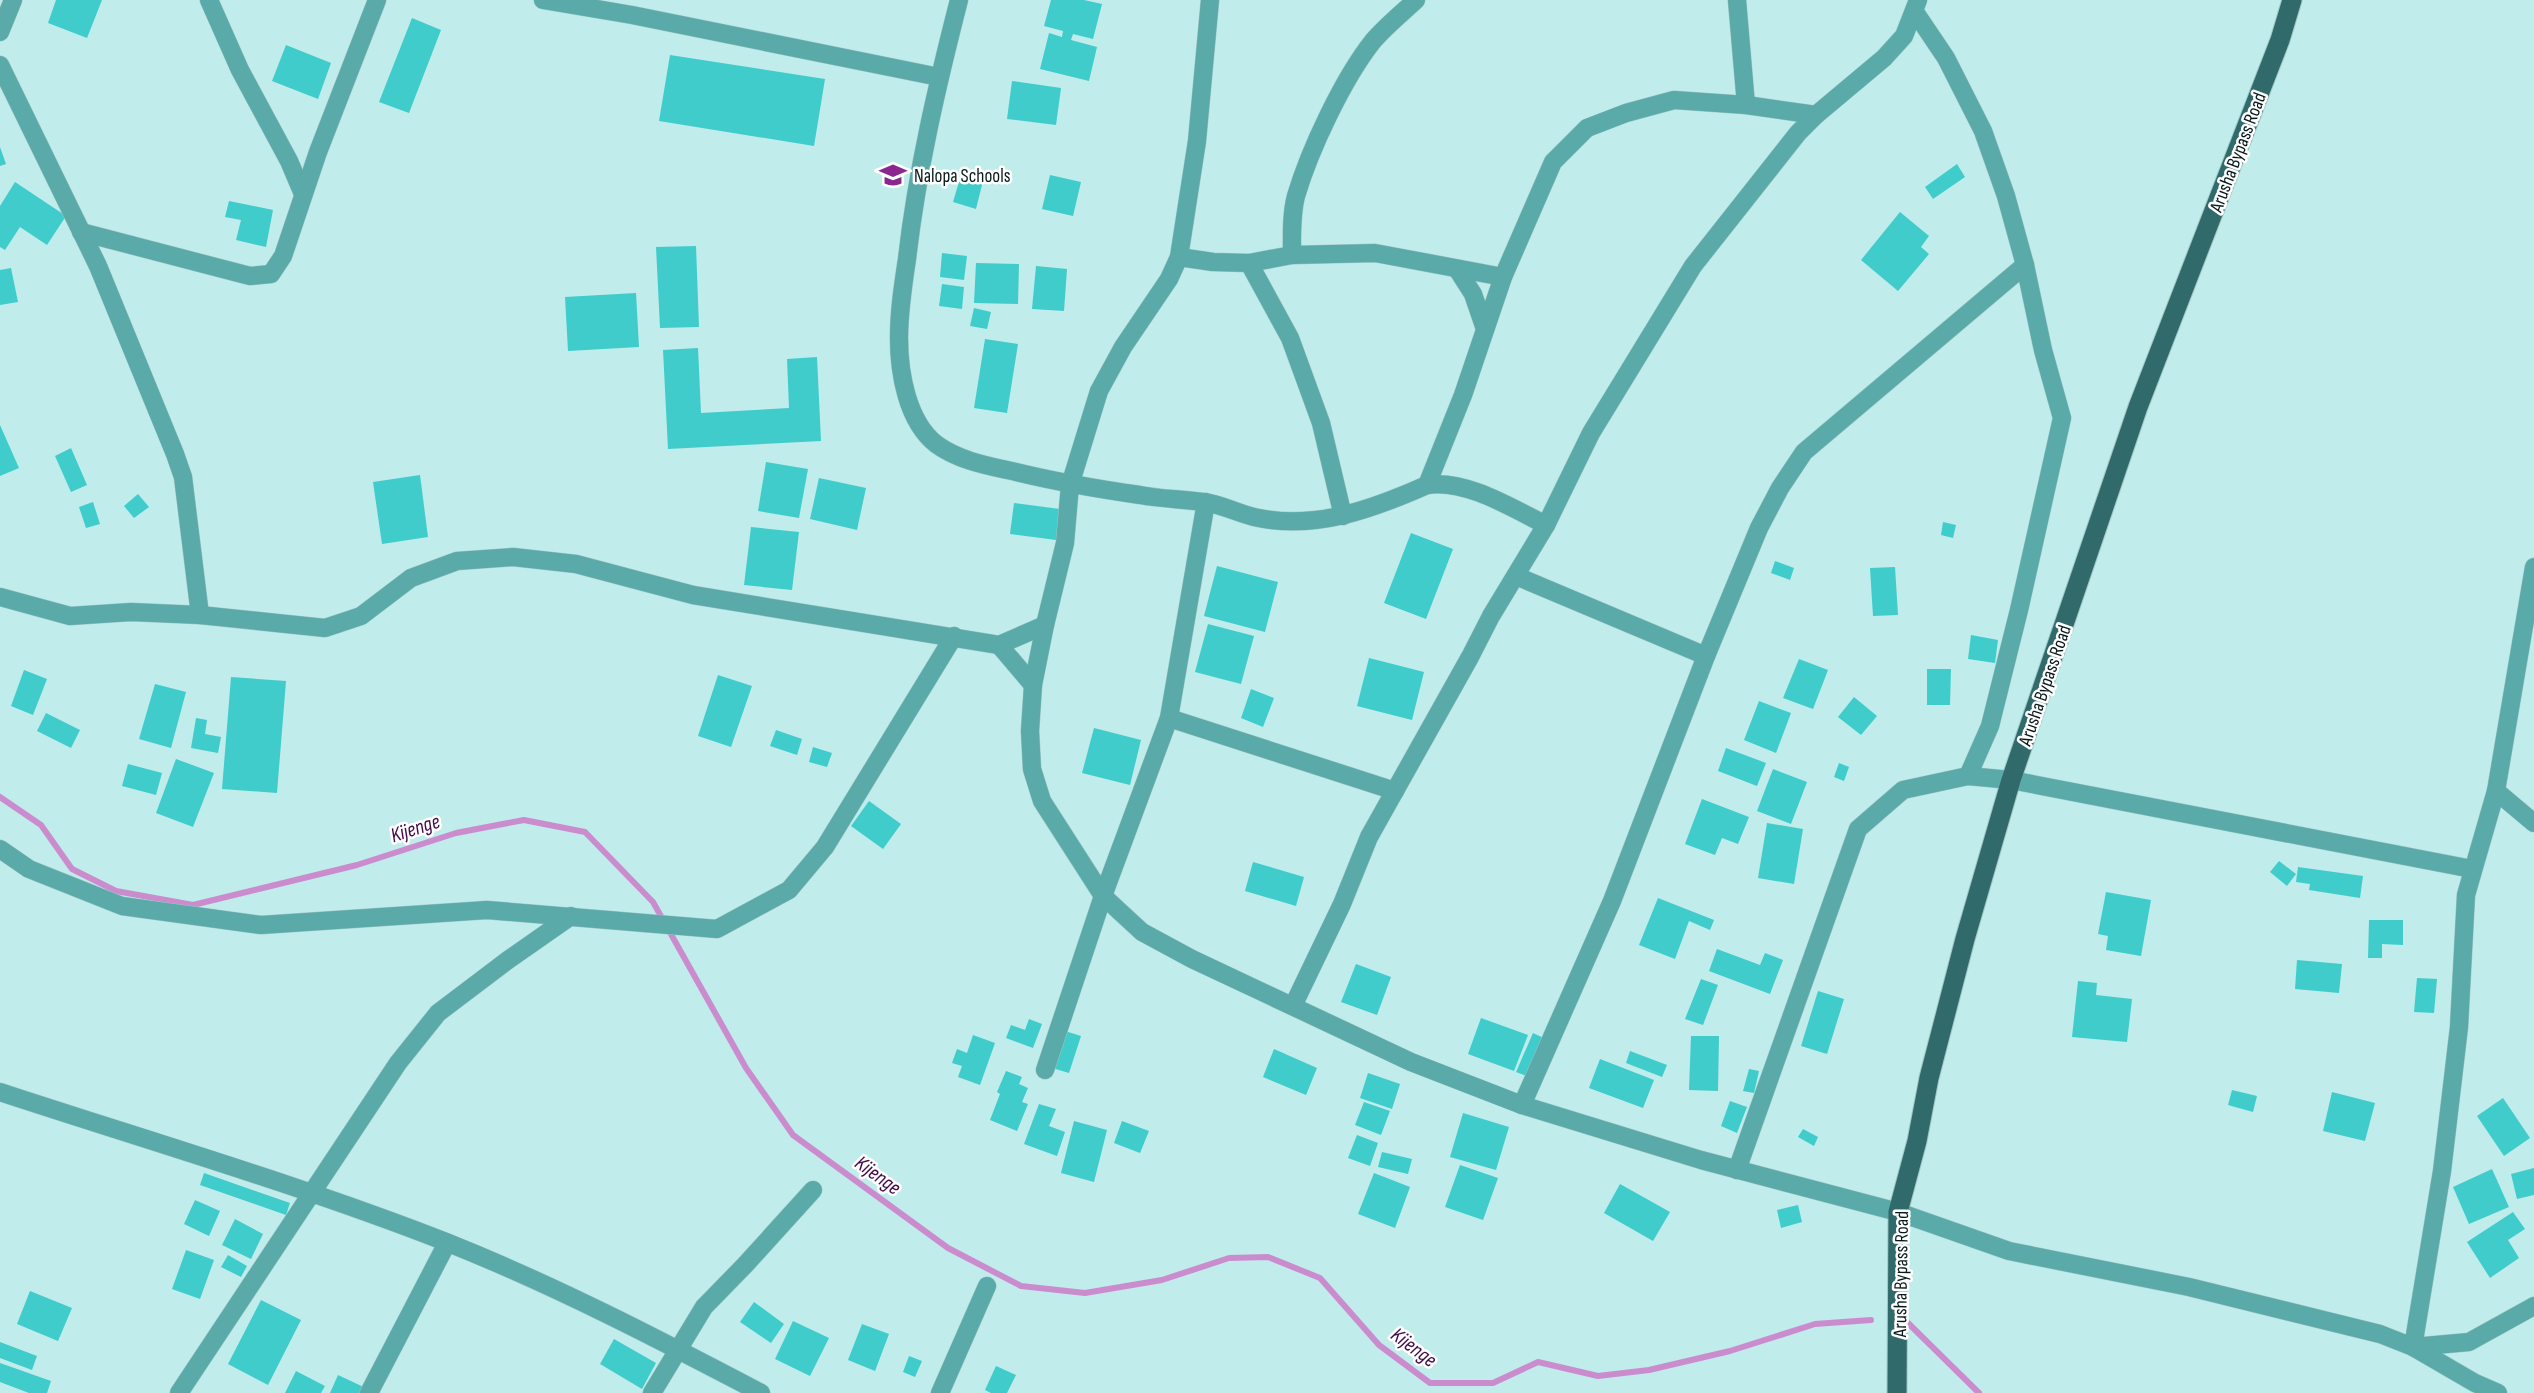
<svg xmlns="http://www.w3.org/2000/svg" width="2534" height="1393" viewBox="0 0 2534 1393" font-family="'Sofia Sans Condensed',sans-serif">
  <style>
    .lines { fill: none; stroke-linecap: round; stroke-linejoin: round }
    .stream { stroke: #cb8cce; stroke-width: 6 }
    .building { fill: #3fcccb }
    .minor-casing { stroke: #9fc6c5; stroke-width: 19 }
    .primary-casing { stroke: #9fc6c5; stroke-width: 21 }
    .minor { stroke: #59aaa9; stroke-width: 18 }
    .primary { stroke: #316a6a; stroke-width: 19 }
    .labels { text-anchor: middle; stroke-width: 5; stroke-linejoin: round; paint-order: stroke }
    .street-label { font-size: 19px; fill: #081919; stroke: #fff }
    .poi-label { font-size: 19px; fill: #081919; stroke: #fff; text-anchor: start }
    .water-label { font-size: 21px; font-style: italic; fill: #440948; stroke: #fff }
  </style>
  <rect width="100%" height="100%" fill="#c0eceb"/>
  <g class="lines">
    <g class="stream">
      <polyline points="0,797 41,825 72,869 116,891 193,905 357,865 456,833 524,820 585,832 653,902 746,1068 793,1135 948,1248 1021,1286 1085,1293 1162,1280 1229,1258 1268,1257 1320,1278 1379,1345 1430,1383 1493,1383 1538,1362 1598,1376 1649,1370 1730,1351 1815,1324 1871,1320"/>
      <polyline points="1908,1323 1979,1393"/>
    </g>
  </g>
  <g class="building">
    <polygon points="56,0 102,0 87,38 48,23"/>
    <polygon points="1051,0 1084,0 1102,4 1093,39 1073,34 1071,40 1097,47 1089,81 1040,69 1049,33 1062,37 1063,31 1044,26"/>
    <polygon points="412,18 441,30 409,113 379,102"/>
    <polygon points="286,45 331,63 318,99 272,81"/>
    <polygon points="670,55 825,79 814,146 659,121"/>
    <polygon points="1012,81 1061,88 1056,125 1007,119"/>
    <polygon points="0,147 6,164 0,166"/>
    <polygon points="1957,164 1965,177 1933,199 1925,187"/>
    <polygon points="961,175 983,181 976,209 953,202"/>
    <polygon points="1050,175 1081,182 1073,216 1042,209"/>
    <polygon points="15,182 66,216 47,245 20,227 5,250 0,247 0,206"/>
    <polygon points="229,201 273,210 266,247 236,240 241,220 225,217"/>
    <polygon points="1900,212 1929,236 1921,247 1929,254 1898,291 1861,260"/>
    <polygon points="696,246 699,327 660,328 656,247"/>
    <polygon points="942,253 967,256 964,280 940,277"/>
    <polygon points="976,263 1019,264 1018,304 974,303"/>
    <polygon points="1036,266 1067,269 1064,311 1032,309"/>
    <polygon points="11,268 18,302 0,305 0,270"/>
    <polygon points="942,284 964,287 962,309 939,306"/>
    <polygon points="636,293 639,347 568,351 565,297"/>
    <polygon points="974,308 991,312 987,329 970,326"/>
    <polygon points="985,339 1018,344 1007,413 974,408"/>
    <polygon points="698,348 701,413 789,408 787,359 817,357 821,441 668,449 663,350"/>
    <polygon points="0,425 19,468 0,476"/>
    <polygon points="71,448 87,485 71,492 55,456"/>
    <polygon points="766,462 808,469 799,518 758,511"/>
    <polygon points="420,475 428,537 382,544 373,482"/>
    <polygon points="819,478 866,488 857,530 810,519"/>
    <polygon points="138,494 149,507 134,518 124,506"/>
    <polygon points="93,502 100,524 86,528 79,507"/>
    <polygon points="1014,503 1060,509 1056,540 1010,534"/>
    <polygon points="1943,522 1956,525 1953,538 1941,535"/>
    <polygon points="751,527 799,532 792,590 744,585"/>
    <polygon points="1411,533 1453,549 1426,619 1384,603"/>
    <polygon points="1775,561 1794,568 1790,580 1771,573"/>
    <polygon points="1217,566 1278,582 1265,632 1204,616"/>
    <polygon points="1895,567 1898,615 1873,616 1870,568"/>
    <polygon points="1208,624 1254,636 1241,684 1195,672"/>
    <polygon points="1971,635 1998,640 1995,663 1968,659"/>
    <polygon points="1369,658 1424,672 1412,720 1357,706"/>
    <polygon points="1799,659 1828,670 1813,709 1783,698"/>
    <polygon points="1927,669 1951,669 1950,705 1927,705"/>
    <polygon points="24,670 47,679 33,715 11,706"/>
    <polygon points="718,675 752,686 731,747 698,736"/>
    <polygon points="231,677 286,681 277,793 222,789"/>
    <polygon points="155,684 186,692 171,748 139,739"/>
    <polygon points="1251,689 1274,698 1263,727 1241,718"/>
    <polygon points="1854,697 1877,716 1861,735 1838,717"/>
    <polygon points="1759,701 1791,713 1776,753 1744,740"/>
    <polygon points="46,713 80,730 71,748 37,731"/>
    <polygon points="196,718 207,720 205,734 221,737 218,753 191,748"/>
    <polygon points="1094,728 1141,740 1130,785 1082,773"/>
    <polygon points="776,730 802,739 797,755 770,746"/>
    <polygon points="813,747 832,753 827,767 809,762"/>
    <polygon points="1726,748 1766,763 1757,786 1718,771"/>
    <polygon points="176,759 214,773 193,827 156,813"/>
    <polygon points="1839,763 1849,767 1844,781 1834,777"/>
    <polygon points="128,764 162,773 156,795 122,786"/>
    <polygon points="1773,769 1807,782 1791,824 1757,811"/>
    <polygon points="1702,799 1749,817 1738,844 1722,838 1715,855 1685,844"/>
    <polygon points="869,801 901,824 883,849 851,826"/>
    <polygon points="1767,823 1803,829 1794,884 1758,878"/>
    <polygon points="2279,861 2296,874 2287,886 2270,872"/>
    <polygon points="1253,862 1304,877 1296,906 1245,891"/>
    <polygon points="2298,867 2363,876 2360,898 2309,890 2310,884 2296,882"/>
    <polygon points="2106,892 2151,900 2141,956 2106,950 2108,936 2098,934"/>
    <polygon points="1658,898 1714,920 1710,930 1689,921 1675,959 1639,945"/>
    <polygon points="2369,920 2403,920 2403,945 2382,944 2382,958 2368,958"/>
    <polygon points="1717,949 1760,965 1765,953 1783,960 1770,994 1709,971"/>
    <polygon points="2297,960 2342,964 2339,993 2295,989"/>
    <polygon points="1356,964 1391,977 1377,1015 1341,1002"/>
    <polygon points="2417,978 2437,979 2434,1013 2414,1012"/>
    <polygon points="1701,979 1718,985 1703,1025 1685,1019"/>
    <polygon points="2078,981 2097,983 2096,995 2132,999 2127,1042 2072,1037"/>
    <polygon points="1818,991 1844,999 1827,1054 1801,1046"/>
    <polygon points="1481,1018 1528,1035 1514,1071 1468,1054"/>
    <polygon points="1029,1019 1042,1024 1033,1048 1006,1038 1011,1025 1025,1030"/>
    <polygon points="1065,1031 1081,1036 1069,1073 1052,1068"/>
    <polygon points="1533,1033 1548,1040 1532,1078 1516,1072"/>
    <polygon points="973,1035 995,1043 980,1085 958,1077 962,1066 952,1063 957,1049 967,1053"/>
    <polygon points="1691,1036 1719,1036 1718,1091 1689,1090"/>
    <polygon points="1274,1049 1317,1068 1306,1095 1263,1077"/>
    <polygon points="1630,1051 1667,1065 1662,1077 1626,1063"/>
    <polygon points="1600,1059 1654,1080 1643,1108 1589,1088"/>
    <polygon points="1749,1069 1759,1071 1754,1093 1743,1091"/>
    <polygon points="1006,1071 1022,1077 1019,1084 1028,1088 1022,1102 1028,1104 1017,1131 990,1120 1000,1094 997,1092"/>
    <polygon points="1368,1073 1400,1084 1392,1109 1360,1098"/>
    <polygon points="2232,1090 2257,1096 2253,1112 2228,1105"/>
    <polygon points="2332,1092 2375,1103 2365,1141 2323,1131"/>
    <polygon points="2503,1098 2530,1138 2504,1156 2477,1116"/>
    <polygon points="1730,1101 1747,1107 1737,1133 1721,1126"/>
    <polygon points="1364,1102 1390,1111 1381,1135 1355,1125"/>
    <polygon points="1039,1104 1056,1109 1049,1126 1065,1132 1057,1156 1024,1144"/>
    <polygon points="1463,1113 1509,1127 1496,1170 1450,1157"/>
    <polygon points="1074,1121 1107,1130 1094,1182 1061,1173"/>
    <polygon points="1122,1121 1149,1131 1140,1153 1114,1143"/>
    <polygon points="1803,1129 1818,1137 1814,1146 1798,1137"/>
    <polygon points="1357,1135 1378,1143 1370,1166 1348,1158"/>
    <polygon points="1382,1152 1412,1159 1408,1174 1378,1167"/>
    <polygon points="1460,1165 1498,1178 1483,1220 1445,1207"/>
    <polygon points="2534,1168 2534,1195 2517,1199 2511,1174"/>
    <polygon points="2492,1169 2509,1207 2469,1224 2453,1187"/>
    <polygon points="204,1173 290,1203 286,1215 200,1185"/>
    <polygon points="1374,1173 1410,1187 1395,1228 1358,1214"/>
    <polygon points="1620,1184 1670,1212 1653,1241 1604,1213"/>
    <polygon points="195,1200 220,1211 209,1236 184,1224"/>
    <polygon points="1798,1205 1802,1222 1781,1228 1777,1210"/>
    <polygon points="2513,1212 2525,1229 2508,1240 2519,1258 2490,1278 2467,1242"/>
    <polygon points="235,1219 263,1234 251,1259 222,1245"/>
    <polygon points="186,1250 214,1260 200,1299 172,1289"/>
    <polygon points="228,1255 247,1266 241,1277 221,1267"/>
    <polygon points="30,1291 72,1308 58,1341 17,1324"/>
    <polygon points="261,1300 301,1320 268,1385 228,1364"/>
    <polygon points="754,1302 784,1324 771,1343 740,1322"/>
    <polygon points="793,1321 829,1338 810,1376 775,1359"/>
    <polygon points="862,1324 889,1334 875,1371 848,1360"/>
    <polygon points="614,1339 656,1363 642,1389 600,1364"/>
    <polygon points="0,1342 37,1356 32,1370 0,1358"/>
    <polygon points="909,1356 922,1361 915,1377 903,1372"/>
    <polygon points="0,1363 51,1381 47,1393 29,1393 0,1382"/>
    <polygon points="996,1366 1016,1375 1007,1393 991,1393 985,1390"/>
    <polygon points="296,1371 325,1386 321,1393 285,1393"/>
    <polygon points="338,1375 368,1389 366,1393 330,1393"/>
  </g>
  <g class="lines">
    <defs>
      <g id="minor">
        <polyline points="209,0 240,70 289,161 303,194"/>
        <polyline points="543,0 632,15 939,77"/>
        <path d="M959 0C937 86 917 171 907 259 903 285 899 311 899 338 899 373 907 421 936 444 959 461 989 466 1016 472 1057 482 1098 489 1140 495 1161 499 1182 499 1203 502 1221 504 1237 513 1254 517 1314 531 1373 509 1427 485 1466 479 1512 508 1546 525"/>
        <polyline points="1210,0 1197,141 1179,257 1169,279 1123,347 1099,391 1070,485 1065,543 1045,625 1033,685 1030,731 1032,769 1042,801 1103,896 1142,932 1192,959 1411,1062 1522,1105 1701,1160 1898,1212 2009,1251 2189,1287 2380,1334 2413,1347 2475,1383 2498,1393"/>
        <polyline points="1737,0 1746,105"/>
        <polyline points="1915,12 1946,58 1983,131 2006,196 2025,265 2043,350 2062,418 2019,610 1990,726 1968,776"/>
        <polyline points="0,32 13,0"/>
        <polyline points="0,65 98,266 175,454 183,477 200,615"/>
        <polyline points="81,232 250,276 271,274 283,256 318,152 377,0"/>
        <path d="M1292 255C1292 236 1291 215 1296 196 1310 149 1343 79 1373 41 1386 26 1402 13 1416 0"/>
        <polyline points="1179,257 1213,262 1249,263 1292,255 1375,253 1503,277"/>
        <polyline points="1249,263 1290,338 1321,423 1343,516"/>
        <polyline points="1457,269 1473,294 1485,329"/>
        <polyline points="1427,485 1463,395 1503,277 1553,162 1587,128 1626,113 1674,100 1746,105 1816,115"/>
        <polyline points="2534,567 2496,791 2466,895 2459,1027 2442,1171 2413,1347 2469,1342 2534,1306"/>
        <polyline points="1516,576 1706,656"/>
        <polyline points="0,597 70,616 131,612 200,615 325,628 361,616 411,578 457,561 513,557 576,564 693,595 999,645 1045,625"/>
        <polyline points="999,645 1033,685"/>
        <polyline points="1169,718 1395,791"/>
        <polyline points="2496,791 2534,823"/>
        <polyline points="0,849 29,869 122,906 261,925 487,910 717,929 789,890 825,847 954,636"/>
        <polyline points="1293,1006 1342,904 1369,837 1470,657 1491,616 1546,525 1591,433 1693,266 1798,133 1816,115 1884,58 1904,36 1918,0"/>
        <polyline points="1045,1070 1103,896 1169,718 1206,502"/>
        <path d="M0 1092C149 1141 300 1185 446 1242 554 1285 658 1339 761 1393"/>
        <polyline points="1522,1105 1612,901 1706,656 1759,528 1780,488 1804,452 2025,265"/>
        <polyline points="1737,1170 1858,829 1903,790 1968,776 2011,780 2472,869"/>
        <polyline points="179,1393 398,1063 438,1013 508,960 571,916"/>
        <polyline points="369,1393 447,1243"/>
        <polyline points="652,1393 704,1307 745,1265 813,1190"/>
        <polyline points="940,1393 987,1286"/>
      </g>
      <polyline id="primary" points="1897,1393 1898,1212 1917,1141 1929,1078 1965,939 2011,780 2138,407 2280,40 2292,0"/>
    </defs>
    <use href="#minor" class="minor-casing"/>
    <use href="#primary" class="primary-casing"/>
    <use href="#minor" class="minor"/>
    <use href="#primary" class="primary"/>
  </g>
  <defs>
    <symbol id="school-bare" viewBox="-9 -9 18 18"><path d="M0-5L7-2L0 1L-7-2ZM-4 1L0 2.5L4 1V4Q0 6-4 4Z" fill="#89278f" stroke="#fff" stroke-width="2.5" paint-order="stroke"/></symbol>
  </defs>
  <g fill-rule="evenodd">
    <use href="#school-bare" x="874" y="156" width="38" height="38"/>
  </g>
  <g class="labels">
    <g class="street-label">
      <text transform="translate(2237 152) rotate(-69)" y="7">Arusha Bypass Road</text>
      <text transform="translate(2044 685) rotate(-71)" y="7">Arusha Bypass Road</text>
      <text transform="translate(1900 1274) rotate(-89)" y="7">Arusha Bypass Road</text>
    </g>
    <g class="poi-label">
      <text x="914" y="182">Nalopa Schools</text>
    </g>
    <g class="water-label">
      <text transform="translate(415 828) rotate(-18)" y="7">Kijenge</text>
      <text transform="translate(878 1175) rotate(36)" y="7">Kijenge</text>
      <text transform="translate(1414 1347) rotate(37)" y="7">Kijenge</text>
    </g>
  </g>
</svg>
